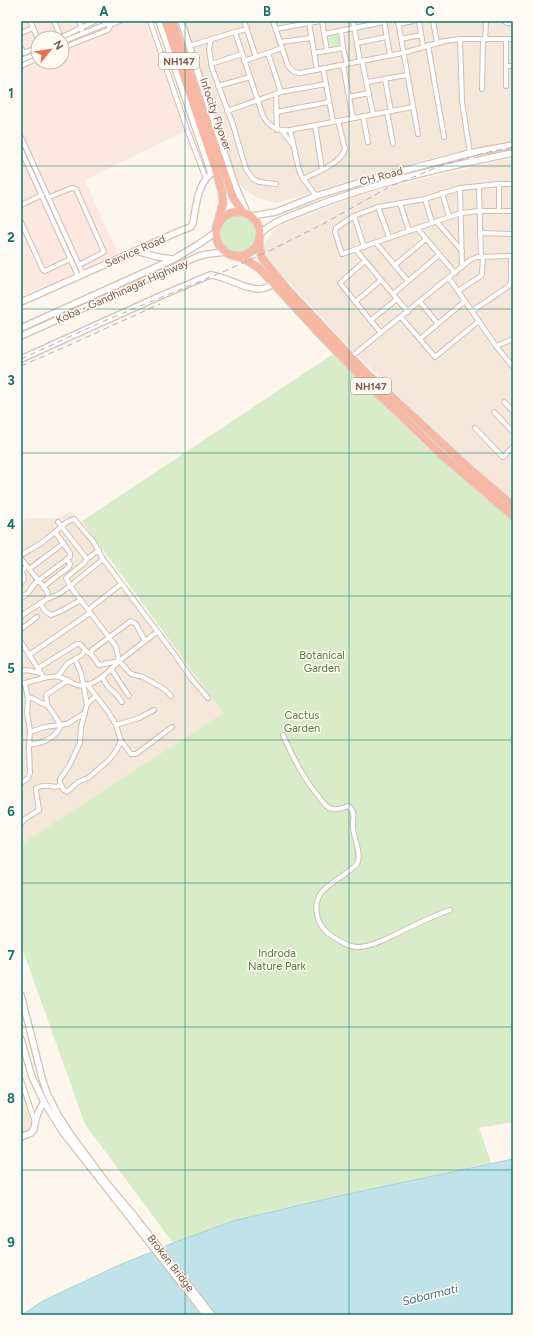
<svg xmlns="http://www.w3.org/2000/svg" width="534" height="1336" viewBox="0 0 534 1336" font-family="Figtree,sans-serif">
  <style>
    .residential { fill: #f5e8da }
    .commercial { fill: #fde8e0; fill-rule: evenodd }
    .green { fill: #d8ecc9 }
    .water { fill: #bfe3e8; stroke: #a5d3da }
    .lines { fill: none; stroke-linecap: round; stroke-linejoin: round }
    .street-casing { stroke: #d1beb0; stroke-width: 6 }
    .secondary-casing { stroke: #d6c0b0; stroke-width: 8 }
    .highway-casing { stroke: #dad1cd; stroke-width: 9 }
    .street { stroke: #fff; stroke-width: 4 }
    .secondary { stroke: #fff; stroke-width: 5.5 }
    .highway { stroke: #f7b7a3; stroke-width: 7 }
    .rail { stroke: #b9a8c9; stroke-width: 1; stroke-dasharray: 6 4; stroke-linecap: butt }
    .grid { fill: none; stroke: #0f766e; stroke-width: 1; stroke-opacity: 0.55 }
    .labels { text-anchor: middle; stroke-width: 3; stroke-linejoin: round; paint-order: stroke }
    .shield { fill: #fffaf3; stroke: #a28b7f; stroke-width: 1 }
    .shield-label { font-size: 10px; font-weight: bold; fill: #7a5c4d }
    .street-label { font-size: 11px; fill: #7a5c4d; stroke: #fffaf3 }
    .park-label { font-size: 11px; fill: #537a41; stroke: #fffaf3 }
    .water-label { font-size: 12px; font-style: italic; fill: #437c86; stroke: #fffaf3 }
    .neatline { fill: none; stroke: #0f766e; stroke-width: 1.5 }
    .grid-label { font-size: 13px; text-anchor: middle; font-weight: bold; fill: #0f766e }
  </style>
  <rect width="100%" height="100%" fill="#fdf6ec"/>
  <g class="residential">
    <polygon points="184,21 513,21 513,141 445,155 361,177 277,203 262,199 254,196 243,188 236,180 231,170"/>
    <polygon points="513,159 513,502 424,421 350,348 272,265 264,251 265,242 279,226 354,197 410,182 499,161"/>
    <polygon points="71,511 223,713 21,844 21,524 24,518 58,518"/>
    <polygon points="21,1077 36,1127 21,1133"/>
  </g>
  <path class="commercial" d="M21 21H146L189 129 85 180 118 254 21 296ZM38 38H62V62H38Z"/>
  <g class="green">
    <polygon points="339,32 342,46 328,48 326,35"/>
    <circle cx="238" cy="234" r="19"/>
    <polygon points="333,354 421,442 513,521 513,1122 479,1128 491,1163 339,1196 233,1221 173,1243 85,1124 21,945 21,844 223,713 82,521"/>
  </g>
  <polygon class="water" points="513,1159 513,1315 22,1315 43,1301 117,1266 173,1243 233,1221 339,1196"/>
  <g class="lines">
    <defs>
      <g id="street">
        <polyline points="30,21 38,39"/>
        <polyline points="54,21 61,38"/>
        <polyline points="79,21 82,30"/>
        <polyline points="150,21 187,129 206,179"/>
        <polyline points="244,21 256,57"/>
        <polyline points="273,21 288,66 294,72 300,73 403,53 445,41 460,39 462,101 470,153 472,161"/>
        <polyline points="322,21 327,51"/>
        <polyline points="353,21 360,61"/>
        <polyline points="384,21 390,55"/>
        <polyline points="398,21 418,134"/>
        <polyline points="419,21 423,46"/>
        <polyline points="433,21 437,43"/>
        <polyline points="504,21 507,23 513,23"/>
        <polyline points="309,23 317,70"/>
        <polyline points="398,24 413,21"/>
        <polyline points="276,29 320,21"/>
        <polyline points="341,31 343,48"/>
        <polyline points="235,32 247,29"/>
        <polyline points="21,33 33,28"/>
        <polyline points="324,34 384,22"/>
        <polyline points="60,38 95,21"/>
        <polyline points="211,39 209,49 212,68 233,125 246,169 253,179 259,182 276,184"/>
        <polyline points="401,39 421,35"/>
        <polyline points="460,39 513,39"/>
        <polyline points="485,40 486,21"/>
        <polyline points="506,40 506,86"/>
        <polyline points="62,42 106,24 111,24 120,21"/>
        <polyline points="280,42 312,38"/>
        <polyline points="357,43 386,37"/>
        <polyline points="428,45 444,137"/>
        <path d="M189 46 235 32 263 116C270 128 278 131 290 130L413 107"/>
        <polyline points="21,48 24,53 38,47"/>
        <polyline points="62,48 108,30 111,24"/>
        <polyline points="268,53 281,92"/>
        <polyline points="314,53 343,48 347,64"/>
        <polyline points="21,60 38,53"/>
        <polyline points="244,61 282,48"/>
        <polyline points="362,61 373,114"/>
        <polyline points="211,64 242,54"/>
        <polyline points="343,65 353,118"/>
        <polyline points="21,66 38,58"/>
        <polyline points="506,66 513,66"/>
        <polyline points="323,68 326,84"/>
        <polyline points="385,79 391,111"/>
        <polyline points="367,82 407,75"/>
        <polyline points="218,86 250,77"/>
        <polyline points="482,89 483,40"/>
        <polyline points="276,94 277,130"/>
        <polyline points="349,97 369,93"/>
        <polyline points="227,111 281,92 326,84 333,122"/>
        <polyline points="276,112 329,102"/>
        <polyline points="387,112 393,144"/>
        <polyline points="363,116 368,142"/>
        <polyline points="315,125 322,169"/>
        <polyline points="290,130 299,170 302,177 316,196"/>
        <polyline points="282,131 292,144"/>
        <polyline points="21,137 83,274"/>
        <polyline points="21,150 78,276"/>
        <path d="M303 179C315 173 342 163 345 149L338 121"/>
        <polyline points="499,184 499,211"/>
        <polyline points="513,184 499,184 460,188 425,199 378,207 354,216 336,228 335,232 342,254 461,213 479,211 513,211"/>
        <polyline points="479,186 481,257"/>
        <polyline points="460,188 462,267"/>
        <polyline points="442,193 449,216"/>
        <polyline points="49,197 72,188 76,189 104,252 79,265"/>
        <polyline points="425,199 432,222"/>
        <polyline points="400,203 409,231"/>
        <polyline points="21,205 42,195"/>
        <polyline points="378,207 389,237"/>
        <polyline points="354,216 364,247"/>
        <polyline points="436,221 462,251"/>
        <polyline points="21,222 43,270 45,271 70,259"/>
        <polyline points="417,228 455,273"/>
        <polyline points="480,233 513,234"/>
        <polyline points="376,243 408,281"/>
        <polyline points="356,250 408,312"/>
        <polyline points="365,261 340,283 381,333"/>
        <polyline points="395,265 426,239"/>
        <polyline points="449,278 496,346 513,367"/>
        <polyline points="458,291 481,276 482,274 483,257"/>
        <polyline points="393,294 439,255"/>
        <polyline points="355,302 381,280"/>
        <polyline points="420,302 438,324"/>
        <polyline points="472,311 509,286 511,282 511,256"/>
        <polyline points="401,317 435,357 479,321"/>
        <polyline points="371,320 397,299"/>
        <polyline points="420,339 465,301"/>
        <polyline points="496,346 513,339"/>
        <polyline points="351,357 470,260 477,257 513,256"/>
        <polyline points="504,402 513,411"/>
        <polyline points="494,412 513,432"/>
        <polyline points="475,428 503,457 513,447"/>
        <polyline points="58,522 87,559 99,550"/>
        <polyline points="21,555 43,542 67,522 74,519 93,541 103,559"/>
        <polyline points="21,559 47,591 48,595 47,599"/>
        <polyline points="29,569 64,543"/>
        <polyline points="21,583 24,580 22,571 27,566"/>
        <polyline points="43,587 69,567 70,564 67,559"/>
        <polyline points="21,598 28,593 35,583 70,557 70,553 55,532"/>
        <polyline points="40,603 45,611 51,615 59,612 81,600"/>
        <polyline points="88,610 121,584"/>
        <polyline points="21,616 47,599 59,594 70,586 66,578 83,564 87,559"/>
        <polyline points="21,629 37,617"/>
        <polyline points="145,641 136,624 131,621 92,650 91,654 99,665 119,661 131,674 143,677 164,689 171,696"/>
        <path d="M21 642 44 678C54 676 59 675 68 681 71 682 74 684 77 685 92 689 110 671 119 661L116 647 114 644 70 586 103 559 175 655 191 678 208 698"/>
        <polyline points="29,655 90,613"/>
        <polyline points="75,659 81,673 87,704 81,727 80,743 69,766 60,779 60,782 63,789 67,792 78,782 88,778 109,760 116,751 121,741"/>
        <polyline points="119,661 157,632"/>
        <polyline points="38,668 77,644 80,644 87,652 91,654"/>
        <polyline points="111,669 129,696"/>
        <polyline points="21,671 27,670 41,673"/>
        <polyline points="58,676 67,664 82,655 85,650"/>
        <polyline points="102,677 108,687 117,695 122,702"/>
        <polyline points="21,684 44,678"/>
        <polyline points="87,684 109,713 116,725 121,741 131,754 136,754 172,727"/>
        <path d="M28 697C35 698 40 704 47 705L55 716 61 726C54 739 43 743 29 745"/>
        <polyline points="87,704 96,696"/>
        <polyline points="47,705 46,695 68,680"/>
        <polyline points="116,725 139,718 154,710"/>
        <polyline points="30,732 45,727 67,724 85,713"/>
        <path d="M283 735C293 757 303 778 319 797 323 802 326 808 333 809 337 810 343 808 348 806 357 812 352 820 353 828 354 838 362 855 357 864 356 866 352 868 350 870 334 884 312 889 317 915 319 925 326 933 335 938 341 942 350 947 358 947 369 947 382 941 392 936 411 927 430 917 450 910"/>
        <polyline points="21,783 28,778 30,773 29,750 30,730 27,713 28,699 25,683"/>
        <path d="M21 823 25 819 39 810 36 790V788C48 782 51 789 60 786"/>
        <polyline points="21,1080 35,1122"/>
      </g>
      <g id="secondary">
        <polyline points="159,21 211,173"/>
        <polyline points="181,21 235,185 248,215"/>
        <polyline points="251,216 276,212 316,196 364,181 470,153 513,145"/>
        <path d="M260 234C273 221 291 216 308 209 374 183 444 167 513 153"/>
        <polyline points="136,251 158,257 172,259"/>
        <path d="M21 302 180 231 191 227 193 223C196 206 198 178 216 171"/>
        <polyline points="21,328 174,259 199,244 216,232"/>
        <polyline points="21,336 199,256 208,254 226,252"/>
        <path d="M21 359 158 297 210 275C227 276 249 293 265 288 268 287 271 285 274 284"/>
        <polyline points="21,995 42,1078 47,1093 58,1115 71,1135 105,1181 131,1212 212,1315"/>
        <polyline points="21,1039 32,1077 44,1102 62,1131 206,1315"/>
        <path d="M34 1129C35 1119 38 1111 44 1102"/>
        <polyline points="21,1137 31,1133 34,1129"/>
      </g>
      <g id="highway">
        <polyline points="165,21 216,171 222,192 223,203 216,228"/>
        <polyline points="172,21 233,197 243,212"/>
        <circle cx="238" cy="234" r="22"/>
        <polyline points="259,240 261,256 265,262 287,289 365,372 472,471 513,506"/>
        <polyline points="232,255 244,259 259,268 316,330 373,389 442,455 513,516"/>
      </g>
    </defs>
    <use href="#street" class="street-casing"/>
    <use href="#secondary" class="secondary-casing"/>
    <use href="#highway" class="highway-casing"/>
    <use href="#street" class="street"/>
    <use href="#secondary" class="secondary"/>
    <use href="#highway" class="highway"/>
    <g class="rail">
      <polyline points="21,359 104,321 225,271 269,251 323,224 389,187 443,165 484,153 513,147"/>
      <polyline points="21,366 67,346 160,304"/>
    </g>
  </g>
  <path class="grid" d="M185 21V1315M349 21V1315M21 166H513M21 309H513M21 453H513M21 596H513M21 740H513M21 883H513M21 1027H513M21 1170H513"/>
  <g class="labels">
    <g class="shield">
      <rect x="159" y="53" width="40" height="16" rx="3"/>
      <rect x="351" y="378" width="40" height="16" rx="3"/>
    </g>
    <g class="shield-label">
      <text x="179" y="65">NH147</text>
      <text x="371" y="390">NH147</text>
    </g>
    <g class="street-label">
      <text transform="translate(216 114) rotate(71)" y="4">Infocity Flyover</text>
      <text transform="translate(381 176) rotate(-15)" y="4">CH Road</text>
      <text transform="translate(135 251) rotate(-24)" y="4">Service Road</text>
      <text transform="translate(122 291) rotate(-24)" y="4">Koba - Gandhinagar Highway</text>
      <text transform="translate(171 1263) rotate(52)" y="4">Broken Bridge</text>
    </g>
    <g class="park-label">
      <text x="322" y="659">Botanical<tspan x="322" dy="13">Garden</tspan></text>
      <text x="302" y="719">Cactus<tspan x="302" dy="13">Garden</tspan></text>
      <text x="277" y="957">Indroda<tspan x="277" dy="13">Nature Park</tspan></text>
    </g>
    <g class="water-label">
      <text transform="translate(430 1295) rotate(-14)" y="4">Sabarmati</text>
    </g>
  </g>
  <rect width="534" height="1336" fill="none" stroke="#fffaf3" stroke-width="44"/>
  <g transform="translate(50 50) rotate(60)"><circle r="19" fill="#fffaf3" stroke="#cabbb1"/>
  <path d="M0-3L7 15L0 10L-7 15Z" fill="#e76f51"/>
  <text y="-6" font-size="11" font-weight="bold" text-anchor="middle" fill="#7a5c4d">N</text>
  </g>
  <rect x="22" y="22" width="490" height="1292" class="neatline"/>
  <g class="grid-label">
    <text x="104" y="16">A</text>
    <text x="267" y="16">B</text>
    <text x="430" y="16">C</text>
    <text x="11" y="98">1</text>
    <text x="11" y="242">2</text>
    <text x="11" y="385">3</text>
    <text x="11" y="529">4</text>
    <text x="11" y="673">5</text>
    <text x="11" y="816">6</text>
    <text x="11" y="960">7</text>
    <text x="11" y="1103">8</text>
    <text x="11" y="1247">9</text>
  </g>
</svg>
